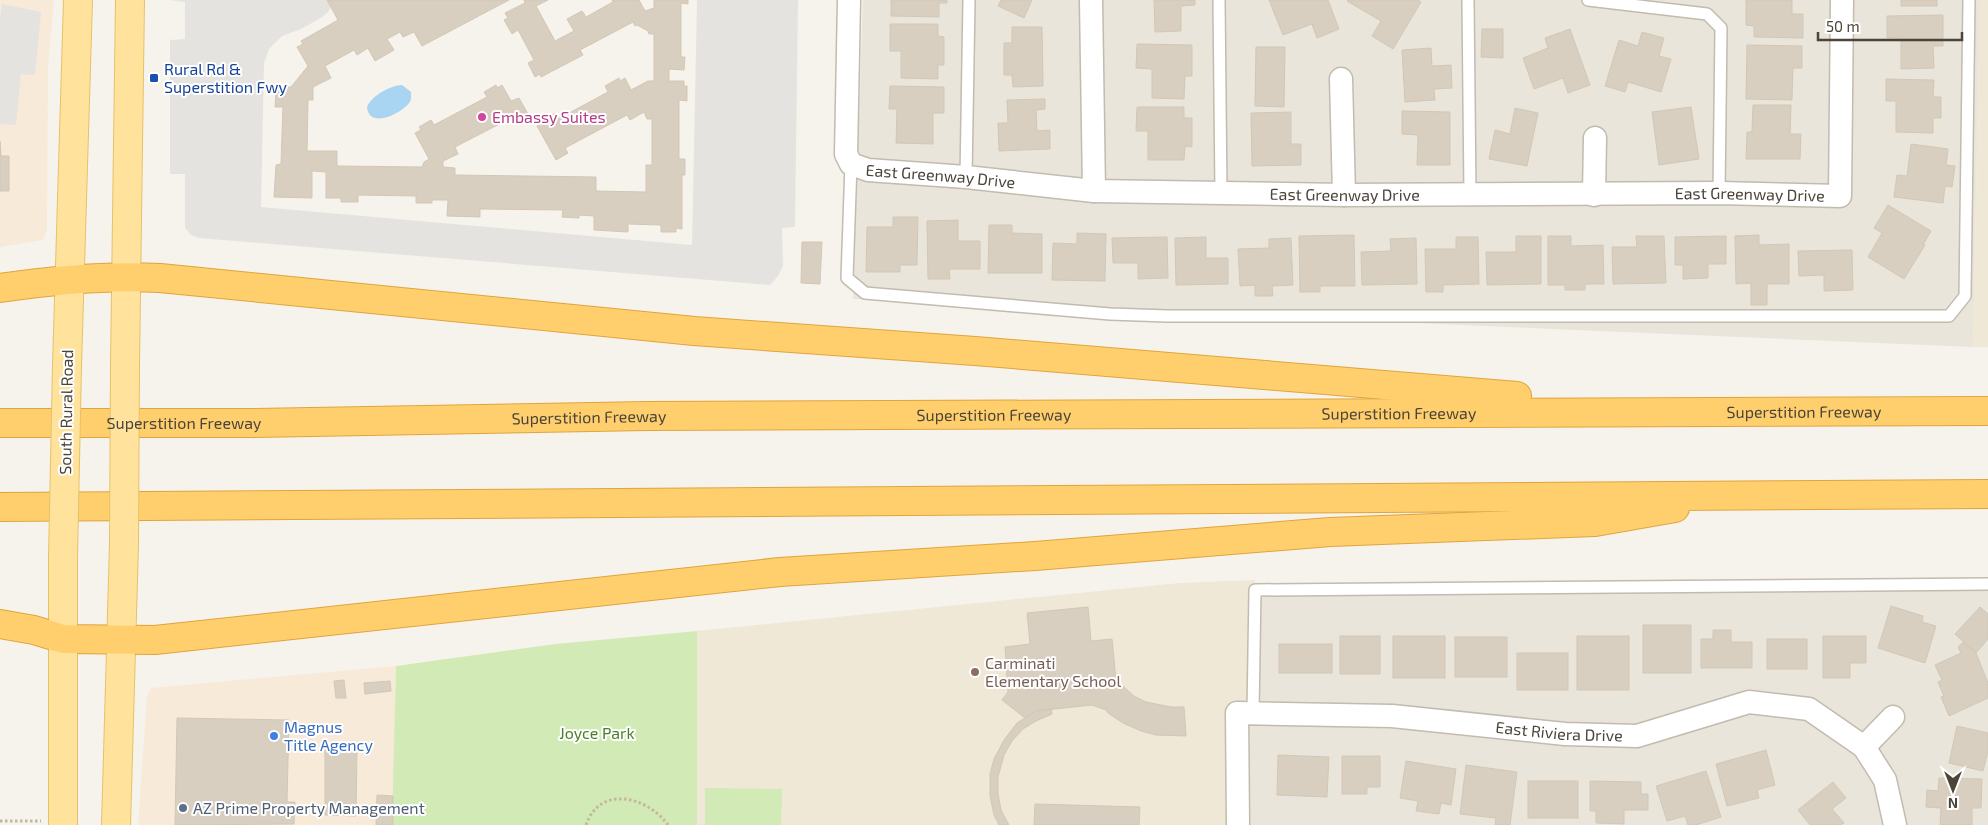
<svg xmlns="http://www.w3.org/2000/svg" width="1988" height="825" viewBox="0 0 1988 825" font-family="'Exo 2',sans-serif">
  <style>
    .residential { fill: #eae5da }
    .commercial { fill: #f7ead8 }
    .education { fill: #efe8d6 }
    .green { fill: #d2eab5 }
    .parking { fill: #e5e3e0 }
    .water { fill: #a9d4f2 }
    .building { fill: #d8cfc1; stroke: #d3c7b4 }
    .lines { fill: none; stroke-linecap: round; stroke-linejoin: round }
    .lane-casing { stroke: #c2bbae; stroke-width: 14 }
    .street-casing { stroke: #c2bbae; stroke-width: 25 }
    .primary-casing { stroke: #e6c16a; stroke-width: 30 }
    .highway-casing { stroke: #e0a43c; stroke-width: 30 }
    .path { stroke: #c4b79f; stroke-width: 3; stroke-dasharray: 2.5 2.5; stroke-linecap: butt }
    .lane { stroke: #fff; stroke-width: 11 }
    .street { stroke: #fff; stroke-width: 22 }
    .primary { stroke: #ffe39c; stroke-width: 28 }
    .highway { stroke: #ffcf6e; stroke-width: 28 }
    .primary-bridge-casing { stroke: #e6c16a; stroke-width: 30; stroke-linecap: butt }
    .primary-bridge { stroke: #ffe39c; stroke-width: 28 }
    .transit-dot { fill: #1a4fb4; stroke: #fff; stroke-width: 2 }
    .hotel-dot { fill: #d1479c; stroke: #fff; stroke-width: 2 }
    .education-dot { fill: #8d6e63; stroke: #fff; stroke-width: 2 }
    .shop-dot { fill: #3f7fe0; stroke: #fff; stroke-width: 2 }
    .service-dot { fill: #5c6f8a; stroke: #fff; stroke-width: 2 }
    .labels { text-anchor: middle; stroke-width: 4; stroke-linejoin: round; paint-order: stroke }
    .transit-label { font-size: 16px; fill: #164399; stroke: #fff; text-anchor: start }
    .hotel-label { font-size: 16px; fill: #b23c85; stroke: #fff; text-anchor: start }
    .street-label { font-size: 16px; fill: #4b4439; stroke: #fff }
    .education-label { font-size: 16px; fill: #785e54; stroke: #fff; text-anchor: start }
    .shop-label { font-size: 16px; fill: #366cbe; stroke: #fff; text-anchor: start }
    .park-label { font-size: 16px; fill: #4a7f2a; stroke: #fff }
    .service-label { font-size: 16px; fill: #4e5e75; stroke: #fff; text-anchor: start }
  </style>
  <rect width="100%" height="100%" fill="#f6f3ec"/>
  <g class="residential">
    <polygon points="863,0 1980,0 1973,347 853,299"/>
    <polygon points="1988,584 1988,825 1237,825 1255,590"/>
  </g>
  <g class="commercial">
    <polygon points="0,0 54,0 48,66 47,230 43,240 0,247"/>
    <polygon points="396,666 393,825 138,825 147,697 151,688"/>
  </g>
  <g class="education">
    <polygon points="1980,0 1988,0 1988,347 1973,347"/>
    <polygon points="1255,580 1253,712 1238,713 1237,825 697,825 697,631 1180,583"/>
  </g>
  <g class="green">
    <polygon points="697,631 697,825 392,825 396,666 556,644"/>
    <polygon points="705,788 782,789 781,825 705,825"/>
  </g>
  <g class="parking">
    <polygon points="170,0 336,0 328,12 321,18 301,29 282,36 269,49 264,63 261,207 692,245 697,0 798,0 795,227 782,228 783,266 778,276 770,285 199,238 191,235 185,228 185,174 170,174 170,40 185,39 185,2"/>
    <polygon points="2,4 41,12 35,75 21,74 16,125 0,124 0,19"/>
  </g>
  <path class="water" d="M402 85 411 92C411 96 412 100 409 103 402 113 369 130 367 107 371 96 391 85 402 85Z"/>
  <g class="building">
    <polygon points="327,0 509,0 422,46 414,32 403,37 400,32 387,39 394,50 375,61 368,48 357,55 354,50 325,66 331,78 313,87 313,100 308,100 307,151 337,151 337,166 422,167 424,162 429,159 415,133 421,130 419,127 431,120 434,125 487,97 484,92 496,85 497,88 502,85 511,101 519,98 528,114 518,119 517,115 455,147 458,154 443,161 443,167 455,168 455,175 596,177 596,191 646,192 646,165 652,165 652,119 647,119 644,112 630,120 627,115 565,148 568,153 556,160 537,126 541,124 540,122 555,113 558,119 608,92 605,86 619,78 620,81 625,78 631,90 648,81 654,81 654,34 649,34 648,31 637,25 635,26 633,22 580,50 583,55 541,77 540,74 535,77 528,63 534,60 518,30 512,34 504,20 508,18 505,13 525,3 524,0 548,0 536,6 555,41 574,31 567,19 582,11 586,17 613,2 612,0 639,0 645,11 654,8 654,0 688,0 688,4 681,3 681,57 685,57 684,70 669,69 669,81 684,81 684,86 687,86 687,101 679,100 679,159 685,159 685,175 682,175 682,229 676,228 676,232 661,232 661,225 628,224 628,232 594,230 594,216 579,215 579,218 562,217 563,210 480,209 480,217 447,216 448,200 432,200 432,203 416,203 416,196 358,195 358,202 341,202 341,198 326,198 326,172 312,171 312,198 274,197 276,165 281,164 283,107 275,107 276,92 278,92 278,87 291,87 308,66 297,47 303,44 301,41 338,20"/>
    <polygon points="891,0 947,0 947,3 939,3 939,17 891,16"/>
    <polygon points="1001,0 1032,0 1024,18 998,6"/>
    <polygon points="1154,0 1195,0 1195,5 1181,6 1181,31 1155,32"/>
    <polygon points="1269,0 1328,0 1339,29 1317,38 1312,24 1283,35"/>
    <polygon points="1348,0 1418,0 1421,2 1393,49 1372,36 1381,21 1347,1"/>
    <polygon points="1746,0 1792,0 1792,14 1803,14 1803,38 1754,37 1754,26 1746,25"/>
    <rect x="1901" y="0" width="36" height="6"/>
    <polygon points="1943,15 1943,46 1933,46 1934,68 1901,69 1901,38 1887,38 1887,16"/>
    <polygon points="890,24 938,24 938,36 944,37 944,65 938,65 938,79 901,78 901,51 890,51"/>
    <polygon points="1012,27 1042,27 1043,86 1013,87 1012,75 1004,75 1004,43 1012,43"/>
    <polygon points="1482,29 1503,29 1503,58 1481,57"/>
    <polygon points="1570,29 1590,85 1568,93 1563,78 1534,89 1523,58 1548,48 1545,38"/>
    <polygon points="1642,32 1664,38 1659,56 1671,59 1661,92 1628,82 1625,92 1605,86 1619,40 1638,46"/>
    <polygon points="1137,44 1192,45 1192,76 1185,76 1184,99 1152,98 1152,69 1136,68"/>
    <polygon points="1747,45 1802,46 1802,68 1793,68 1792,100 1746,99"/>
    <polygon points="1256,47 1285,47 1284,107 1255,106"/>
    <polygon points="1431,48 1432,66 1451,65 1452,88 1434,89 1435,100 1405,102 1402,50"/>
    <polygon points="1886,79 1934,80 1933,97 1941,97 1941,118 1933,118 1933,133 1896,132 1896,101 1886,101"/>
    <polygon points="890,86 944,87 944,113 933,113 933,144 896,143 897,109 889,109"/>
    <polygon points="1045,99 1045,109 1036,110 1037,131 1050,130 1050,149 999,151 998,123 1008,123 1007,100"/>
    <polygon points="1753,105 1791,105 1790,134 1801,134 1800,159 1746,159 1747,132 1752,132"/>
    <polygon points="1137,107 1184,107 1184,118 1192,118 1192,147 1185,146 1184,160 1148,160 1148,131 1136,131"/>
    <polygon points="1691,107 1699,159 1659,165 1652,112"/>
    <polygon points="1515,108 1538,113 1527,166 1489,159 1495,130 1510,134"/>
    <polygon points="1402,111 1450,112 1450,165 1417,165 1418,135 1402,134"/>
    <polygon points="1291,112 1291,144 1301,144 1301,165 1252,166 1251,113"/>
    <polygon points="0,141 1,156 9,156 9,191 0,191"/>
    <polygon points="1911,144 1948,149 1946,165 1955,166 1952,187 1945,186 1943,203 1894,197 1897,175 1907,176"/>
    <polygon points="1888,205 1931,231 1923,245 1925,245 1904,279 1868,257 1882,233 1874,228"/>
    <polygon points="893,217 918,217 917,265 900,265 900,272 866,272 867,227 893,227"/>
    <polygon points="958,220 958,241 980,241 980,269 949,269 950,279 928,279 927,221"/>
    <polygon points="989,225 1012,225 1012,233 1042,234 1042,273 988,273"/>
    <polygon points="1077,233 1106,234 1105,281 1052,280 1053,243 1077,244"/>
    <polygon points="1354,235 1355,286 1320,286 1320,292 1300,292 1299,236"/>
    <polygon points="1759,235 1759,245 1789,244 1789,284 1767,284 1767,305 1751,305 1751,283 1736,284 1735,236"/>
    <polygon points="1516,236 1541,236 1541,284 1487,285 1486,252 1516,252"/>
    <polygon points="1548,236 1571,236 1571,246 1603,245 1604,284 1585,284 1585,290 1565,290 1565,285 1548,285"/>
    <polygon points="1636,236 1664,236 1666,283 1613,284 1612,247 1637,247"/>
    <polygon points="1726,236 1726,264 1708,264 1708,278 1683,279 1683,265 1675,265 1675,237"/>
    <polygon points="1167,237 1168,278 1138,279 1138,263 1113,263 1112,238"/>
    <polygon points="1206,237 1206,258 1228,258 1228,284 1176,285 1175,238"/>
    <polygon points="1456,237 1478,237 1479,284 1443,285 1443,292 1426,292 1425,249 1456,249"/>
    <polygon points="1291,238 1293,285 1272,286 1273,296 1255,296 1255,285 1240,286 1238,249 1269,248 1269,239"/>
    <polygon points="1416,238 1417,284 1362,285 1361,252 1391,251 1390,239"/>
    <polygon points="802,242 822,242 820,284 801,283"/>
    <polygon points="1852,250 1853,290 1824,291 1824,275 1799,276 1798,251"/>
    <polygon points="1891,606 1923,616 1922,622 1936,626 1925,663 1878,648"/>
    <polygon points="1088,607 1091,641 1112,639 1116,680 1134,696 1146,702 1171,707 1184,707 1186,736 1156,735 1141,731 1123,723 1108,713 1106,710 1092,705 1036,711 1025,718 1002,700 1008,692 1005,647 1030,644 1027,613"/>
    <polygon points="1980,607 1988,614 1988,639 1976,653 1955,634"/>
    <rect x="1643" y="625" width="48" height="48"/>
    <polygon points="1713,630 1731,630 1731,642 1752,642 1752,668 1701,668 1701,639 1713,639"/>
    <rect x="1340" y="636" width="40" height="38"/>
    <rect x="1393" y="636" width="52" height="42"/>
    <rect x="1577" y="636" width="52" height="54"/>
    <polygon points="1823,636 1866,636 1866,663 1850,663 1850,678 1823,678"/>
    <rect x="1455" y="637" width="52" height="40"/>
    <rect x="1767" y="639" width="40" height="30"/>
    <polygon points="1963,642 1976,653 1988,683 1988,698 1949,716 1941,697 1944,696 1938,682 1942,680 1935,665 1961,653 1958,647"/>
    <rect x="1279" y="644" width="53" height="29"/>
    <rect x="1517" y="653" width="51" height="37"/>
    <polygon points="344,680 346,698 336,698 334,681"/>
    <polygon points="390,681 391,691 365,694 364,683"/>
    <polygon points="1051,709 1052,714 1036,721 1023,729 1012,741 1004,755 998,777 998,794 1001,810 1009,825 999,825 994,815 990,796 990,774 994,759 1004,740 1017,723 1036,711"/>
    <polygon points="177,718 289,720 287,802 295,802 294,824 175,825"/>
    <polygon points="1957,726 1988,733 1988,751 1983,771 1949,763"/>
    <polygon points="325,747 357,747 356,816 325,815"/>
    <polygon points="1766,750 1775,785 1757,790 1759,798 1727,806 1716,764"/>
    <polygon points="1278,755 1329,757 1327,797 1277,795"/>
    <polygon points="1342,756 1380,756 1380,787 1367,787 1367,794 1342,794"/>
    <polygon points="1406,761 1456,769 1451,805 1441,803 1439,814 1416,811 1418,801 1400,798"/>
    <polygon points="1466,765 1517,772 1510,825 1495,825 1496,818 1460,814"/>
    <polygon points="1706,771 1721,817 1696,825 1688,825 1685,816 1667,821 1656,786"/>
    <polygon points="1939,778 1982,779 1981,808 1972,808 1972,825 1940,825 1941,808 1926,807 1927,790 1938,791"/>
    <rect x="1528" y="781" width="50" height="37"/>
    <polygon points="1590,781 1641,782 1641,794 1648,794 1648,810 1624,810 1624,824 1596,823 1596,811 1590,811"/>
    <polygon points="1833,782 1846,798 1832,809 1844,823 1841,825 1810,825 1798,810"/>
    <polygon points="377,795 393,796 393,825 376,825"/>
    <polygon points="1035,804 1140,807 1139,825 1034,825"/>
  </g>
  <g class="lines">
    <defs>
      <g id="lane">
        <polyline points="1219,0 1221,194"/>
        <polyline points="1468,0 1470,195"/>
        <polyline points="1588,0 1707,14 1721,28 1719,193"/>
        <polyline points="851,164 847,278 865,293 1110,314 1167,316 1949,316 1965,296 1969,0"/>
        <polyline points="966,177 969,0"/>
        <polyline points="1253,712 1255,590 1988,584"/>
      </g>
      <g id="street">
        <path id="s1" d="M849 0 846 154 851 164 868 170 966 177 1094 191 1344 195 1719 193 1840 196 1842 0"/>
        <polyline points="1091,0 1094,191"/>
        <polyline points="1341,79 1344,195"/>
        <polyline points="1594,195 1595,138"/>
        <polyline points="1864,747 1893,717"/>
        <path id="s2" d="M1238 825 1237 713 1392 716 1565 734 1637 736 1749 702 1809 709 1864 747 1885 780 1895 825"/>
      </g>
      <g id="primary">
        <polyline points="125,365 130,0"/>
        <polyline points="67,366 78,0"/>
        <polyline points="63,825 63,558"/>
        <polyline points="116,825 124,544"/>
      </g>
      <g id="highway">
        <path d="M0 288C53 280 107 275 160 278L694 331 975 351 1517 396"/>
        <path id="s3" d="M0 423H250L647 416 1988 411"/>
        <polyline points="0,507 1988,494"/>
        <polyline points="0,624 34,630 63,639 155,640 780,572 1035,556 1330,532 1595,522 1675,508"/>
      </g>
    </defs>
    <use href="#lane" class="lane-casing"/>
    <use href="#street" class="street-casing"/>
    <use href="#primary" class="primary-casing"/>
    <use href="#highway" class="highway-casing"/>
    <g class="path">
      <polyline points="0,821 41,821"/>
      <path d="M586 825C600 784 648 797 668 825"/>
    </g>
    <use href="#lane" class="lane"/>
    <use href="#street" class="street"/>
    <use href="#primary" class="primary"/>
    <use href="#highway" class="highway"/>
    <defs>
      <g id="primary-bridge">
        <polyline points="124,544 125,365"/>
        <polyline points="63,558 67,366"/>
      </g>
    </defs>
    <use href="#primary-bridge" class="primary-bridge-casing"/>
    <use href="#primary-bridge" class="primary-bridge"/>
  </g>
  <rect class="transit-dot" x="149" y="73" width="10" height="10" rx="2.5"/>
  <circle class="hotel-dot" cx="482" cy="117" r="5"/>
  <circle class="education-dot" cx="975" cy="672" r="5"/>
  <circle class="shop-dot" cx="274" cy="736" r="5"/>
  <circle class="service-dot" cx="183" cy="808" r="5"/>
  <g class="labels">
    <g class="transit-label">
      <text x="164" y="75">Rural Rd &amp;<tspan x="164" dy="18">Superstition Fwy</tspan></text>
    </g>
    <g class="hotel-label">
      <text x="492" y="123">Embassy Suites</text>
    </g>
    <g class="street-label">
      <text dy="6" stroke="none"><textPath href="#s1" startOffset="256">East Greenway Drive</textPath></text>
      <text dy="6" stroke="none"><textPath href="#s1" startOffset="661">East Greenway Drive</textPath></text>
      <text dy="6" stroke="none"><textPath href="#s1" startOffset="1066">East Greenway Drive</textPath></text>
      <text dy="6" stroke="none"><textPath href="#s3" startOffset="1804">Superstition Freeway</textPath></text>
      <text transform="translate(66 412) rotate(-89)" y="6">South Rural Road</text>
      <text dy="6" stroke="none"><textPath href="#s3" startOffset="1399">Superstition Freeway</textPath></text>
      <text dy="6" stroke="none"><textPath href="#s3" startOffset="994">Superstition Freeway</textPath></text>
      <text dy="6" stroke="none"><textPath href="#s3" startOffset="589">Superstition Freeway</textPath></text>
      <text dy="6" stroke="none"><textPath href="#s3" startOffset="184">Superstition Freeway</textPath></text>
      <text dy="6" stroke="none"><textPath href="#s2" startOffset="435">East Riviera Drive</textPath></text>
    </g>
    <g class="education-label">
      <text x="985" y="669">Carminati<tspan x="985" dy="18">Elementary School</tspan></text>
    </g>
    <g class="shop-label">
      <text x="284" y="733">Magnus<tspan x="284" dy="18">Title Agency</tspan></text>
    </g>
    <g class="park-label">
      <text x="597" y="739">Joyce Park</text>
    </g>
    <g class="service-label">
      <text x="193" y="814">AZ Prime Property Management</text>
    </g>
  </g>
  <g transform="translate(1953 790) rotate(180)" stroke="#ffffff" stroke-width="4" paint-order="stroke">
  <path d="M0-4L9 19L0 12L-9 19Z" fill="#4b4439"/>
  <text y="-8" font-size="14" font-weight="bold" text-anchor="middle" fill="#4b4439">N</text>
  </g>
  <path d="M1818 32v8h144v-8" fill="none" stroke="#4b4439" stroke-width="2.5"/>
  <text x="1826" y="32" font-size="15" fill="#4b4439" stroke="#ffffff" stroke-width="4" paint-order="stroke">50 m</text>
</svg>
